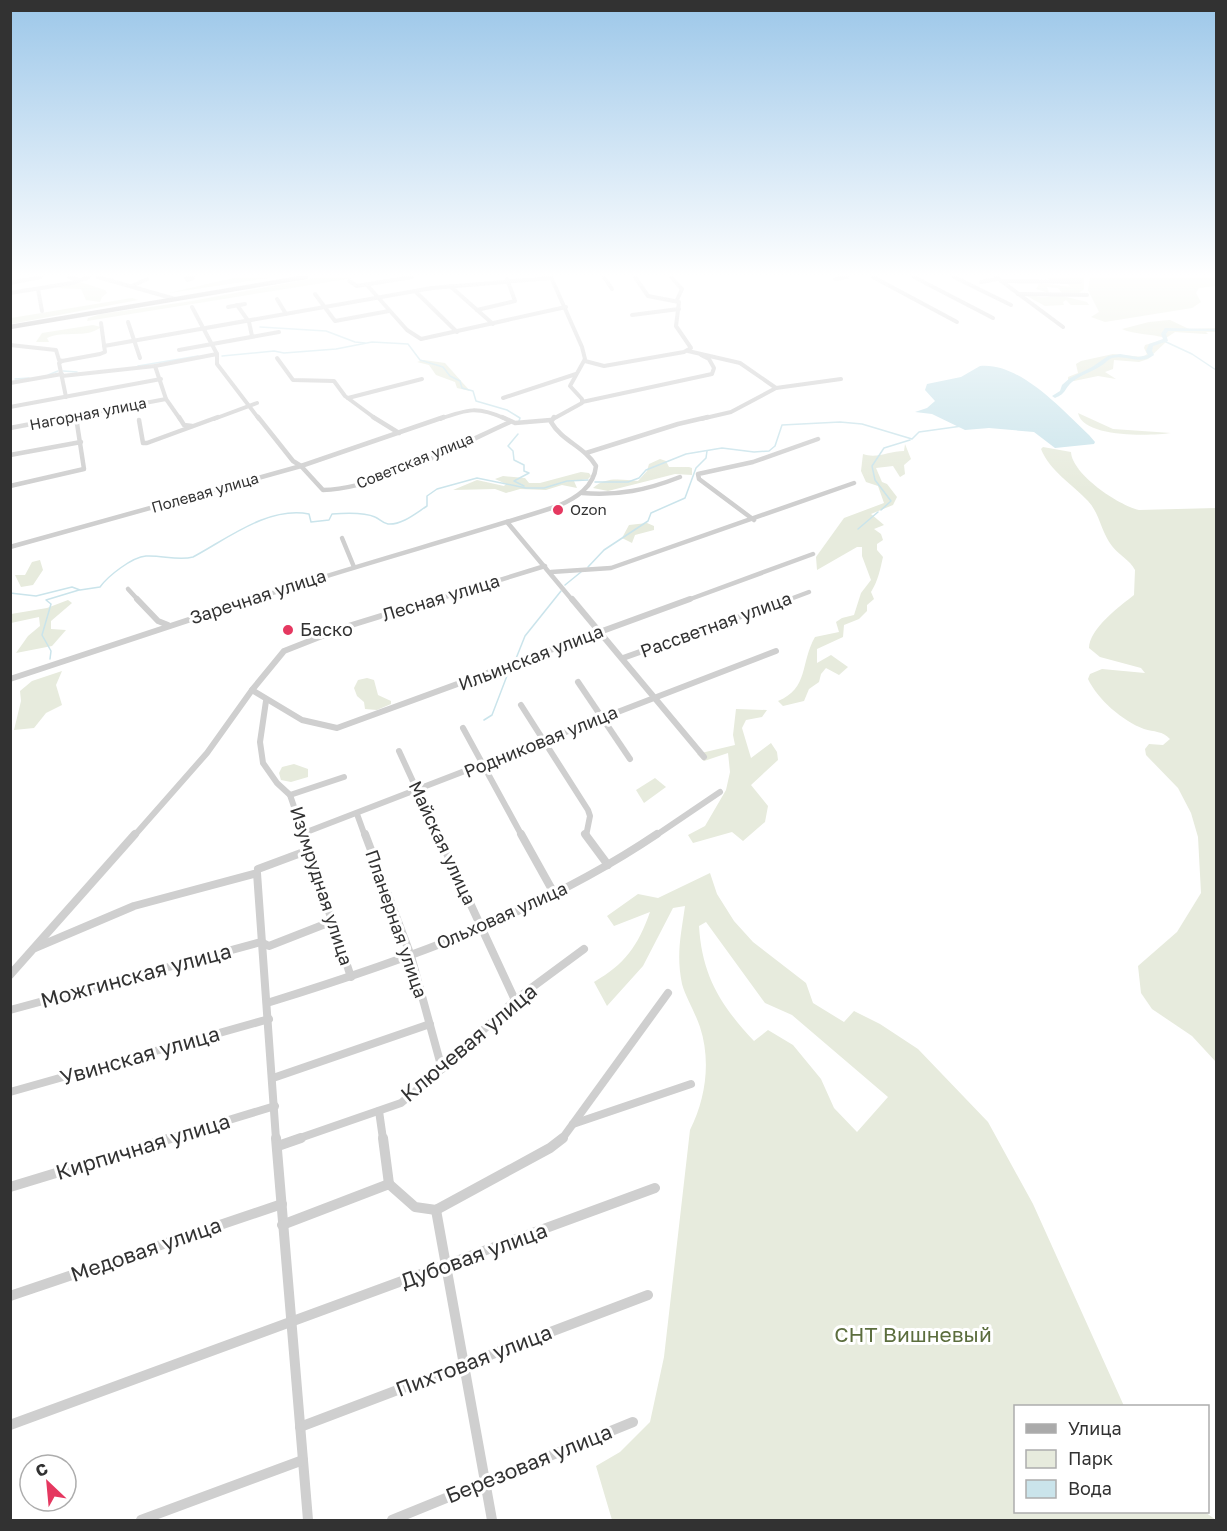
<svg xmlns="http://www.w3.org/2000/svg" width="1227" height="1531" viewBox="0 0 1227 1531" font-family="'Golos Text',sans-serif">
  <style>
    .green { fill: #e7ebdd; fill-rule: evenodd }
    .water { fill: #cae4eb }
    .lines { fill: none; stroke-linecap: round; stroke-linejoin: round }
    .stream { stroke: #cae4eb; stroke-width: 1.5 }
    .river { fill: #cae4eb; fill-rule: evenodd }
    .minor-far4 { stroke: #cfcfcf; stroke-width: 4 }
    .minor-far3 { stroke: #cfcfcf; stroke-width: 4.5 }
    .minor-far2 { stroke: #cfcfcf; stroke-width: 6 }
    .minor-far1 { stroke: #cfcfcf; stroke-width: 8 }
    .minor { stroke: #cfcfcf; stroke-width: 10 }
    .major { stroke: #aaa; stroke-width: 4.5 }
    .poi-dot { fill: #e53860; stroke: #fff; stroke-width: 2 }
    .labels { text-anchor: middle; stroke-width: 6; stroke-linejoin: round; paint-order: stroke }
    .far-street-label { font-size: 15px; fill: #323232; stroke: #fff }
    .far-poi-label { font-size: 15px; fill: #323232; stroke: #fff; text-anchor: start }
    .street-label { font-size: 18px; fill: #323232; stroke: #fff }
    .poi-label { font-size: 18px; fill: #323232; stroke: #fff; text-anchor: start }
    .near-street-label { font-size: 21px; fill: #323232; stroke: #fff }
    .near-park-label { font-size: 21px; fill: #5c6e3e; stroke: #fff }
  </style>
  <rect width="100%" height="100%" fill="#fff"/>
  <g class="green">
    <polygon points="237,277 276,277 169,293"/>
    <polygon points="320,277 360,277 87,321 88,318 101,314 192,301"/>
    <polygon points="1050,277 1084,277 1084,289 1079,293 1062,293 1058,288 1047,287 1049,293 1036,289 1040,283 1070,287 1068,283 1048,279"/>
    <polygon points="1090,277 1216,277 1216,286 1199,288 1196,293 1201,302 1192,308 1105,322 1091,317 1099,312 1088,290"/>
    <polygon points="80,282 105,290 107,293 102,297 100,302 86,300 81,289 58,288"/>
    <path d="M1033 295C1048 301 1050 293 1062 296 1070 298 1079 300 1087 302L1089 305H1071L1066 300 1063 302 1064 305 1045 306 1027 296Z"/>
    <polygon points="132,298 138,300 11,324 11,318"/>
    <path d="M1170 320 1189 329 1216 328V332H1206L1208 334H1205L1175 332 1166 338C1152 334 1132 334 1122 329L1149 322Z"/>
    <path d="M93 325 101 327C87 339 63 330 47 338L49 342H36L42 333Z"/>
    <polygon points="1163,340 1167,341 1148,359 1139,362 1114,360 1113,369 1105,372 1116,379 1098,376 1074,381 1068,380 1068,377 1078,373 1076,364 1081,361 1113,354 1143,357 1147,354 1144,348 1145,345"/>
    <polygon points="424,360 445,363 470,391 457,388 455,382 436,375 429,365 417,362"/>
    <path d="M1078 413 1113 429 1171 433C1150 436 1083 438 1078 413Z"/>
    <path d="M905 444 911 459 904 465 905 474 900 477 893 466 876 468 882 482 887 484 897 497 893 505 871 514 884 525 874 529 881 534 883 540 877 544V550L883 557C880 570 878 581 871 592L874 599 867 605V611L859 619 844 625 843 637 817 649V663L831 655 848 667 839 675 826 668 821 674 819 682 809 689 804 701 783 706 778 701C809 688 800 663 815 637L839 632 836 622 842 618 854 615 861 593 871 580 862 556V547H857L817 570 816 557 844 518 884 503 878 486 866 482 861 471 863 454C877 459 889 451 904 451Z"/>
    <path d="M1043 447 1071 452C1072 474 1118 505 1139 510L1216 508V1062L1192 1036 1152 1009 1141 993 1138 966 1177 932 1201 893 1198 837 1191 813 1178 788 1146 755 1145 749 1149 744 1163 745 1170 739C1163 731 1154 732 1144 729 1123 721 1098 700 1088 679L1090 674 1102 669 1145 673 1141 668 1100 657 1089 648C1089 629 1120 606 1134 595L1135 570C1130 560 1119 555 1112 546 1101 532 1100 514 1088 501 1073 485 1049 470 1041 449Z"/>
    <path d="M660 459 666 461 669 467H689L692 468V475L675 474 608 491 593 488C606 476 622 480 638 481L647 471 649 464Z"/>
    <polygon points="581,472 589,473 591,476 588,479 574,481 577,488 562,485 546,490 520,489 506,493 495,489 453,490 477,480 504,486 506,484 495,479 503,476 525,478 529,483 540,483"/>
    <polygon points="647,523 654,526 654,530 635,535 632,543 622,538 629,525"/>
    <polygon points="40,560 43,570 33,585 21,587 15,575 25,575 32,562"/>
    <polygon points="68,600 72,603 51,621 51,629 66,630 52,646 16,653 28,636 40,626 39,617 11,623 11,614 47,608"/>
    <polygon points="62,671 56,685 62,705 46,713 34,728 14,730 21,701 20,691 32,681"/>
    <polygon points="367,678 374,680 378,695 391,701 391,704 377,710 365,709 364,702 357,696 354,688 358,680"/>
    <polygon points="736,709 767,710 762,717 746,720 742,728 751,758 771,743 777,752 778,760 751,785 768,806 765,822 743,841 732,832 693,843 688,835 705,826 726,790 730,772 728,753 704,761 697,754 735,745 733,735"/>
    <polygon points="294,764 308,769 308,777 291,782 281,780 279,773 282,767"/>
    <polygon points="655,778 666,787 644,803 636,790"/>
    <path d="M710 873 717 894 734 921 753 942 806 983 813 1003 844 1022 854 1011 880 1024 918 1049 988 1122 1033 1204 1124 1406H1016V1512H1205L1216 1520H612L596 1466 620 1452 650 1422 664 1357 690 1130C706 1098 711 1061 700 1027 695 1012 686 998 682 984 676 954 681 935 685 906L673 908 643 966 607 1006 594 982C625 964 638 946 650 912L614 926 607 916 638 894 658 898ZM706 922 765 1003 792 1015 888 1097 857 1132 834 1108 821 1079 793 1045 768 1030 754 1041C721 1006 702 976 699 926Z"/>
  </g>
  <path class="water" d="M980 366C1020 362 1062 410 1089 435L1095 442 1094 444 1055 448 1034 432 989 428 965 430 932 414 915 412 927 408 935 401 925 390 927 384 961 377Z"/>
  <g class="lines">
    <g class="stream">
      <polyline points="260,327 326,331 355,342 365,343"/>
      <polyline points="1164,341 1192,354 1216,370"/>
      <polyline points="222,356 274,351 284,353 336,349 372,342 408,344 420,360 443,367 450,376 460,381 462,388 473,391 476,401 507,410 520,418 519,421"/>
      <polyline points="138,366 198,356"/>
      <polyline points="63,371 77,372"/>
      <polyline points="48,375 58,371"/>
      <polyline points="15,379 29,378"/>
      <polyline points="518,434 508,446 513,451 514,460 524,465 524,471 529,473 514,481 524,486"/>
      <polyline points="595,482 628,482 639,478 646,470 686,454 722,448 754,452 769,451 775,446 782,425 840,422 862,424 912,439 919,432 962,426"/>
      <polyline points="881,510 891,501 875,480 872,466 884,448 910,440"/>
      <polyline points="858,529 878,512"/>
      <polyline points="588,567 604,550 648,521 651,513 685,498 696,468 706,458 707,451"/>
      <polyline points="565,585 581,572"/>
      <path d="M10 593 36 596 72 587 80 590 100 587C108 576 132 557 146 556 162 555 178 561 193 557 227 539 268 506 309 514L311 522 329 520 332 514C345 513 364 512 375 517 380 519 382 523 388 524 402 525 416 513 427 506V496L437 489 477 478 526 488H544L567 481 588 480"/>
      <polyline points="50,659 51,651 42,635 51,604 46,600 79,590"/>
      <polyline points="515,661 525,636 561,591"/>
      <polyline points="484,720 492,715 510,668"/>
    </g>
    <path class="river" d="M1165 328 1216 329V331H1168L1166 334 1168 341 1153 346 1152 351 1154 355C1140 366 1127 354 1112 358 1109 359 1107 361 1105 363 1095 371 1082 374 1072 382 1064 389 1067 393 1055 398L1052 396 1060 391 1062 385 1070 378 1092 367 1108 356 1120 354 1138 357 1148 355 1146 351 1149 344 1163 339 1161 334Z"/>
    <g class="minor-far4">
      <polyline points="69,277 80,280"/>
      <polyline points="98,277 175,299"/>
      <polyline points="551,277 582,347 585,359 570,386 582,399 582,403 553,419"/>
      <polyline points="604,277 612,289"/>
      <polyline points="671,277 682,289 677,300"/>
      <polyline points="873,277 957,322"/>
      <polyline points="914,277 993,318"/>
      <polyline points="954,277 1011,305"/>
      <polyline points="996,277 1063,327"/>
      <polygon points="186,278 193,278 188,280"/>
      <polyline points="835,279 847,277"/>
      <polyline points="349,281 357,286 412,277"/>
      <polyline points="1001,281 1080,282"/>
      <polyline points="981,282 998,279"/>
      <polyline points="10,283 41,277"/>
      <polyline points="367,285 407,330 421,339 566,307"/>
      <polyline points="132,286 147,279"/>
      <polyline points="450,286 493,324"/>
      <polyline points="38,289 42,311"/>
      <polyline points="415,291 457,332"/>
      <polyline points="10,293 72,283 89,277"/>
      <polyline points="315,294 335,321 389,311"/>
      <polyline points="1018,294 1087,295"/>
      <polyline points="277,299 286,314"/>
      <polyline points="237,305 249,322 252,336"/>
      <polyline points="192,307 217,354 217,364 259,419"/>
      <polyline points="228,307 245,304"/>
      <polyline points="477,310 515,301 507,279"/>
      <polyline points="632,315 679,309"/>
      <polyline points="128,322 140,358"/>
      <polyline points="10,345 56,350 59,360 62,361 100,354 105,352 101,323"/>
      <polyline points="104,346 432,288 551,278"/>
      <polyline points="179,350 279,332"/>
      <polyline points="688,351 740,363 776,388"/>
      <polyline points="277,358 293,380 334,381 345,396 376,419"/>
      <polyline points="62,361 59,363 66,397"/>
      <polyline points="585,361 604,366 684,352 691,348 676,326 679,302 648,296 635,277"/>
      <polyline points="155,366 166,399 180,419"/>
      <polyline points="62,376 155,366 217,354"/>
      <polyline points="10,383 62,374"/>
      <polyline points="348,398 422,379"/>
      <polyline points="503,398 576,374"/>
      <polyline points="582,402 712,374 714,368 709,359 701,355"/>
      <polyline points="10,407 161,379"/>
      <polyline points="76,416 76,419"/>
      <polyline points="60,419 166,399"/>
      <polyline points="214,419 257,403"/>
      <path d="M440 419C468 409 477 406 506 419"/>
      <polyline points="701,419 731,412 776,388 841,379"/>
    </g>
    <g class="minor-far3">
      <polyline points="179,417 184,425 192,426"/>
      <path d="M258 417 293 461 301 466 323 490C378 489 459 445 510 422"/>
      <polyline points="373,417 399,433"/>
      <polyline points="502,417 515,423 551,420"/>
      <polyline points="139,420 143,443 147,443 218,417"/>
      <polyline points="10,428 68,417"/>
      <polyline points="586,453 678,424 708,417"/>
      <polyline points="10,455 81,442"/>
      <polyline points="10,486 84,469 76,417"/>
      <path d="M582 493C618 496 647 490 680 477"/>
      <polyline points="754,520 699,479 698,474 753,462 818,439"/>
      <polyline points="507,522 573,601"/>
      <polyline points="342,538 354,567"/>
      <polyline points="10,547 301,466 444,417"/>
      <polyline points="551,572 611,568 854,483"/>
      <polyline points="128,589 139,601"/>
      <path d="M248 601C350 567 455 539 558 506 576 498 594 487 596 466 585 447 562 441 551 422L554 417"/>
      <polyline points="432,601 545,566"/>
      <polyline points="685,601 813,554"/>
      <polyline points="785,601 809,592"/>
    </g>
    <g class="minor-far2">
      <polyline points="137,599 158,621 168,625"/>
      <polyline points="572,599 704,757"/>
      <polyline points="623,658 789,599"/>
      <polyline points="10,679 252,599"/>
      <polyline points="578,682 630,759"/>
      <polyline points="252,690 302,720 337,728 690,599"/>
      <polyline points="266,701 260,742 263,763 277,783 290,795 304,836"/>
      <polyline points="521,705 588,810 590,816 586,836"/>
      <polyline points="463,728 522,836"/>
      <polyline points="399,751 438,836"/>
      <polyline points="290,795 344,777"/>
      <polyline points="357,814 365,836"/>
      <polyline points="304,833 776,651"/>
      <polyline points="134,836 207,753 252,690 284,651 345,627 436,599"/>
      <polyline points="655,836 720,792"/>
    </g>
    <g class="minor-far1">
      <polyline points="303,834 351,977"/>
      <polyline points="365,834 411,956 442,1069"/>
      <polyline points="438,834 515,1000"/>
      <polyline points="521,834 555,895"/>
      <polyline points="585,834 608,865"/>
      <polyline points="258,869 309,850"/>
      <polyline points="35,948 134,906 257,873 276,1139"/>
      <polyline points="10,975 135,834"/>
      <path d="M267 1003C403 961 538 914 657 834"/>
      <polyline points="10,1010 261,942 269,946 333,921"/>
      <polyline points="273,1078 430,1024"/>
      <polyline points="10,1092 269,1019"/>
      <polyline points="379,1111 383,1139"/>
      <polyline points="573,1124 691,1084"/>
      <polyline points="166,1139 275,1106"/>
      <polyline points="297,1139 401,1103 442,1069 515,1000 584,949"/>
      <polyline points="562,1139 668,993"/>
    </g>
    <g class="minor">
      <polyline points="276,1138 308,1520"/>
      <polyline points="383,1138 389,1184"/>
      <polyline points="278,1146 301,1138"/>
      <polyline points="10,1187 171,1138"/>
      <polyline points="436,1210 492,1520"/>
      <polyline points="282,1225 389,1184 415,1207 436,1210 550,1148 563,1138"/>
      <polyline points="10,1296 282,1204"/>
      <polyline points="10,1425 655,1188"/>
      <polyline points="300,1427 648,1295"/>
      <polyline points="141,1520 303,1460"/>
      <polyline points="392,1520 633,1422"/>
    </g>
    <polyline class="major" points="10,327 306,277"/>
  </g>
  <linearGradient id="sky" x2="0" y2="1"><stop stop-color="#9cc7e9"/><stop offset="0.56" stop-color="#fff"/><stop offset="1" stop-color="#fff" stop-opacity="0"/></linearGradient>
  <rect width="1227" height="491" fill="url(#sky)"/>
  <g class="poi-dot">
    <circle cx="558" cy="510" r="6"/>
    <circle cx="288" cy="630" r="6"/>
  </g>
  <g class="labels">
    <g class="far-street-label">
      <text transform="translate(88 414) rotate(-11)" y="5">Нагорная улица</text>
      <text transform="translate(415 461) rotate(-22)" y="5">Советская улица</text>
      <text transform="translate(205 493) rotate(-16)" y="5">Полевая улица</text>
    </g>
    <g class="far-poi-label">
      <text x="570" y="515">Ozon</text>
    </g>
    <g class="street-label">
      <text transform="translate(258 597) rotate(-18)" y="6">Заречная улица</text>
      <text transform="translate(441 598) rotate(-17)" y="6">Лесная улица</text>
      <text transform="translate(716 625) rotate(-20)" y="6">Рассветная улица</text>
      <text transform="translate(531 658) rotate(-21)" y="6">Ильинская улица</text>
      <text transform="translate(541 742) rotate(-22)" y="6">Родниковая улица</text>
      <text transform="translate(442 843) rotate(65)" y="6">Майская улица</text>
      <text transform="translate(321 886) rotate(72)" y="6">Изумрудная улица</text>
      <text transform="translate(502 916) rotate(-24)" y="6">Ольховая улица</text>
      <text transform="translate(396 924) rotate(71)" y="6">Планерная улица</text>
    </g>
    <g class="poi-label">
      <text x="300" y="636">Баско</text>
    </g>
    <g class="near-street-label">
      <text transform="translate(136 976) rotate(-15)" y="7">Можгинская улица</text>
      <text transform="translate(469 1043) rotate(-40)" y="7">Ключевая улица</text>
      <text transform="translate(140 1056) rotate(-16)" y="7">Увинская улица</text>
      <text transform="translate(143 1147) rotate(-17)" y="7">Кирпичная улица</text>
      <text transform="translate(146 1250) rotate(-19)" y="7">Медовая улица</text>
      <text transform="translate(474 1256) rotate(-20)" y="7">Дубовая улица</text>
      <text transform="translate(474 1361) rotate(-21)" y="7">Пихтовая улица</text>
      <text transform="translate(529 1464) rotate(-22)" y="7">Березовая улица</text>
    </g>
    <g class="near-park-label">
      <text x="913" y="1342">СНТ Вишневый</text>
    </g>
  </g>
  <rect width="1227" height="1531" fill="none" stroke="#323232" stroke-width="24"/>
  <rect x="1014" y="1405" width="195" height="108" fill="#ffffff" stroke="#adadad" stroke-width="1.5"/>
  <rect x="1026" y="1424" width="30" height="9" fill="#aaaaaa" stroke="#adadad" stroke-width="1.5"/>
  <text x="1068" y="1435" font-size="18" fill="#323232">Улица</text>
  <rect x="1026" y="1450" width="30" height="18" fill="#e7ebdd" stroke="#adadad" stroke-width="1.5"/>
  <text x="1068" y="1465" font-size="18" fill="#323232">Парк</text>
  <rect x="1026" y="1480" width="30" height="18" fill="#cae4eb" stroke="#adadad" stroke-width="1.5"/>
  <text x="1068" y="1495" font-size="18" fill="#323232">Вода</text>
  <g transform="translate(48 1483) rotate(334)"><circle r="28" fill="#ffffff" stroke="#adadad" stroke-width="1.5"/>
  <path d="M0-4.5L10 22L0 15L-10 22Z" fill="#e53860"/>
  <text y="-9" font-size="16" font-weight="bold" text-anchor="middle" fill="#323232">С</text>
  </g>
</svg>
